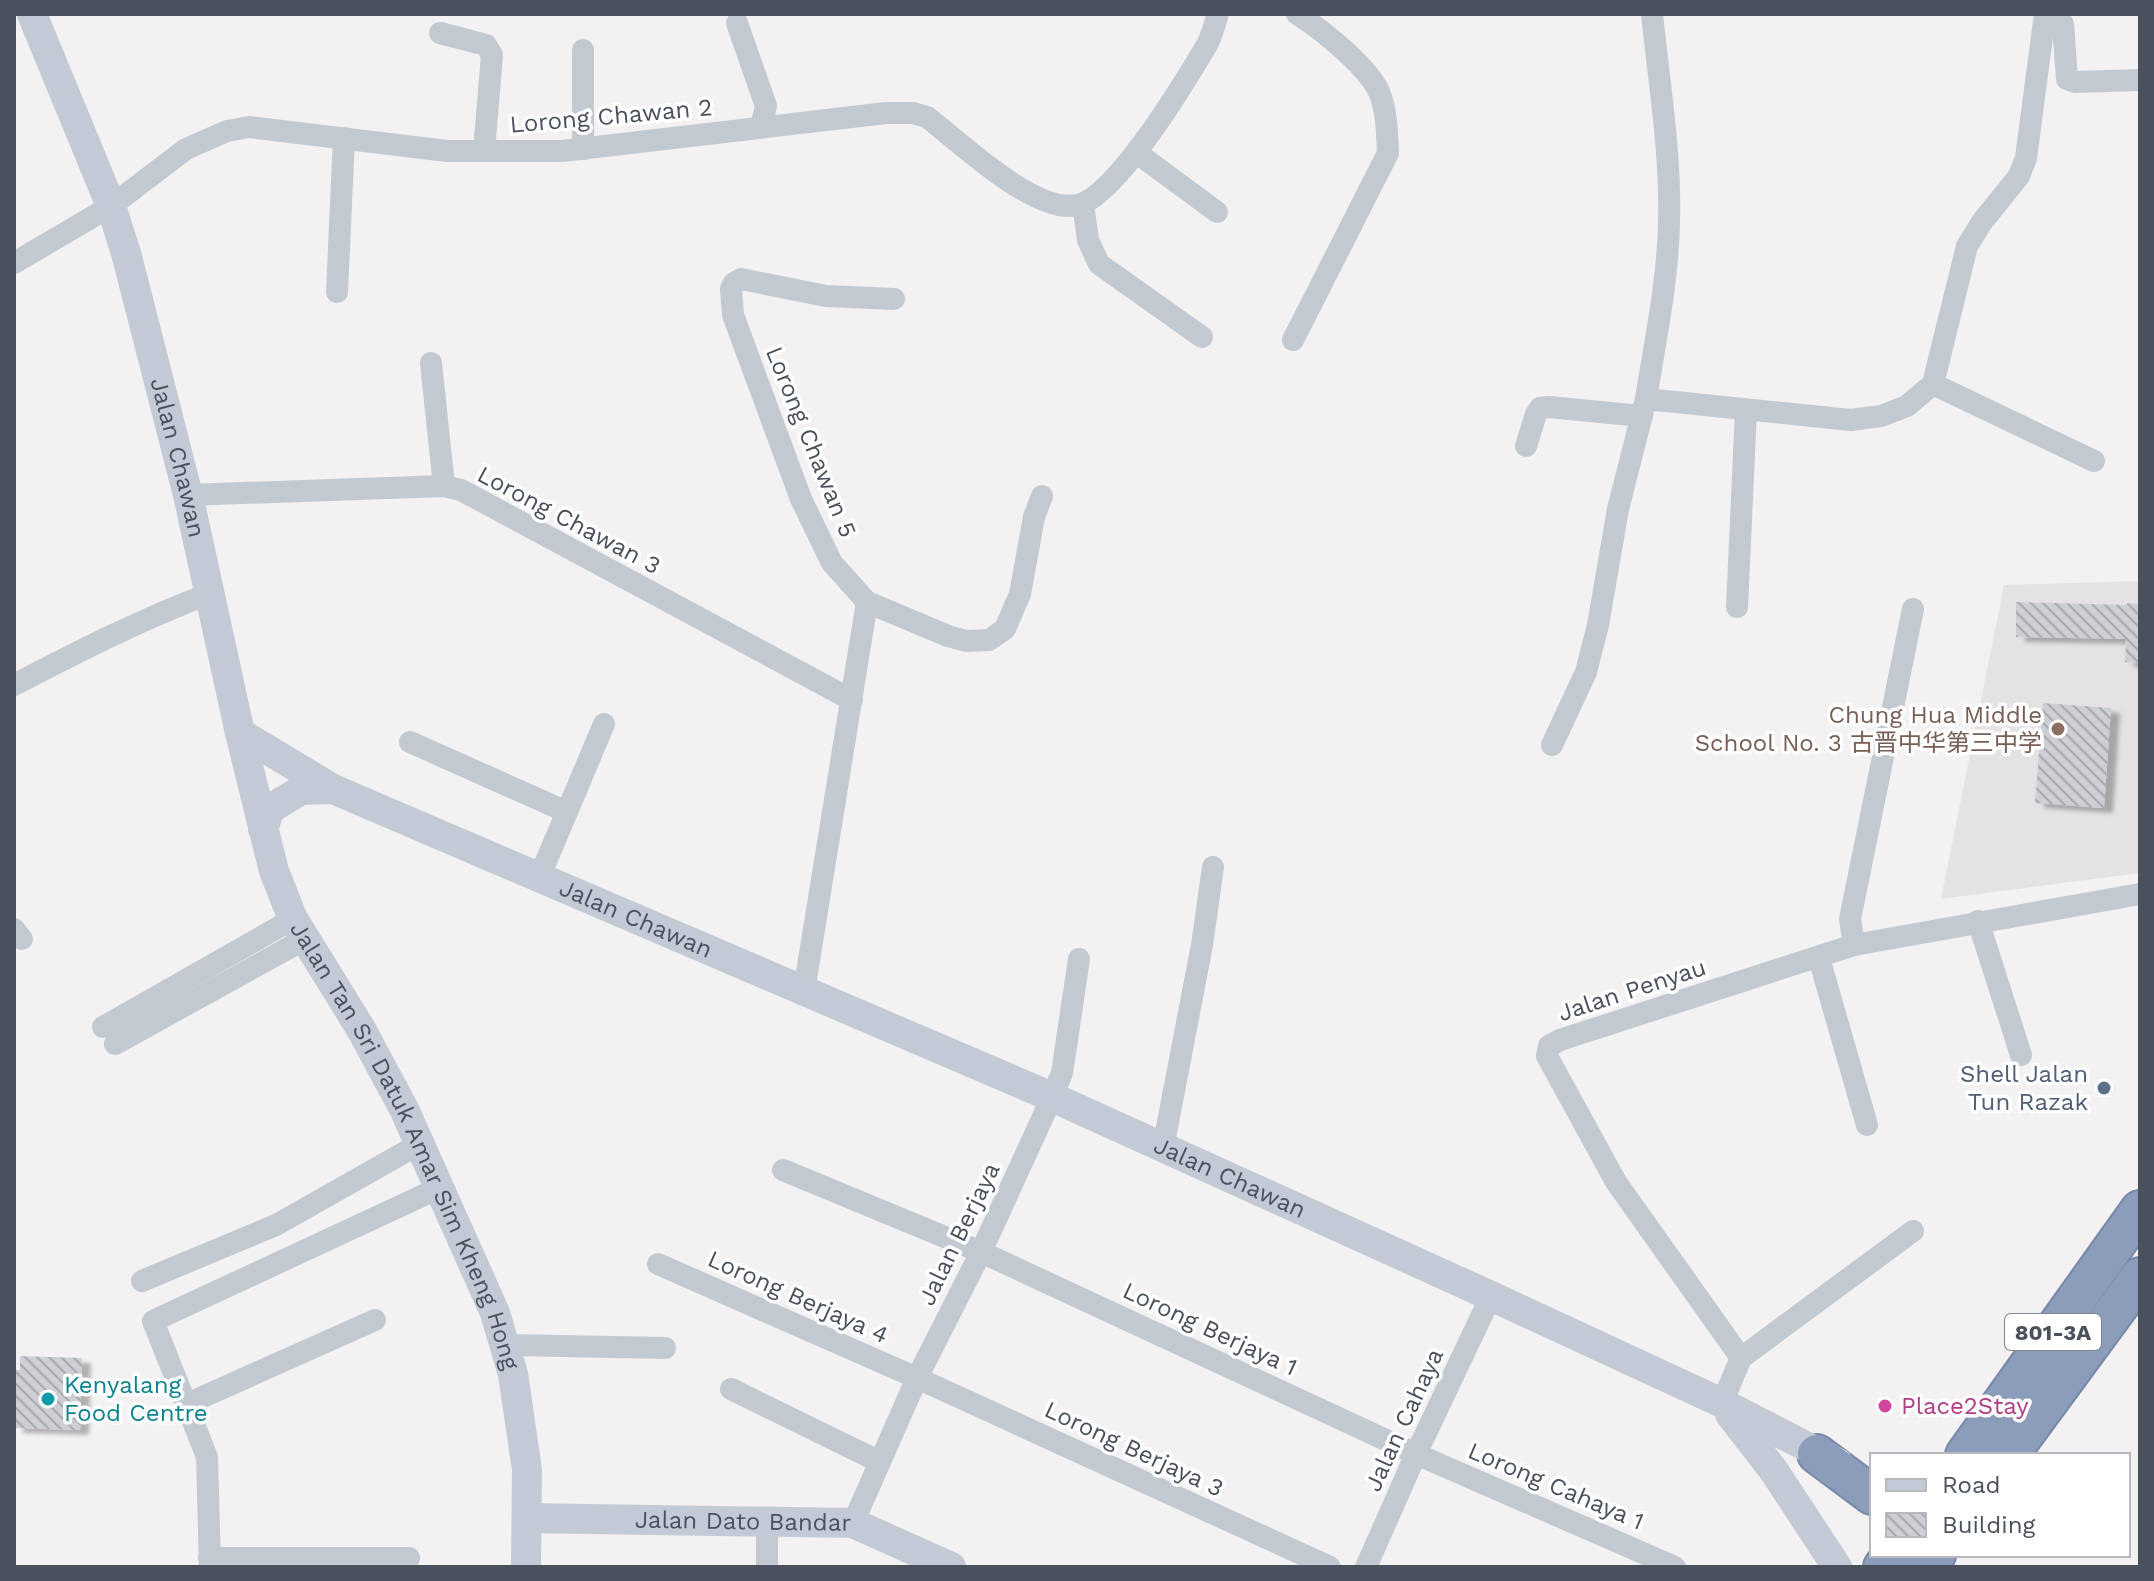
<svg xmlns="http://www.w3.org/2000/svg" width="2154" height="1581" viewBox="0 0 2154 1581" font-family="'Work Sans','Noto Sans SC',sans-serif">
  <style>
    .education { fill: #e4e2e2 }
    .building { fill: url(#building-back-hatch); filter: url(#shadow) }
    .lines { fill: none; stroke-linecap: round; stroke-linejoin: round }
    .highway-casing { stroke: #7888a7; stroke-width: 42 }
    .street { stroke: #c3c9d1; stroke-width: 22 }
    .secondary { stroke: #c3cad6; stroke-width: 30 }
    .highway { stroke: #8c9dbb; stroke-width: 38 }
    .education-dot { fill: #8d6e63; stroke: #fff; stroke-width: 3 }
    .service-dot { fill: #5c6f8a; stroke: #fff; stroke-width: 3 }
    .culture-dot { fill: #0f9aa8; stroke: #fff; stroke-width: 3 }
    .hotel-dot { fill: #d1479c; stroke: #fff; stroke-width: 3 }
    .labels { text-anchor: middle; stroke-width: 7; stroke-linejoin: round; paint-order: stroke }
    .shield { fill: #fff; stroke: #80858e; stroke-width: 2 }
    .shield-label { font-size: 22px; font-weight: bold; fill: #4a515d }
    .street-label { font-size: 24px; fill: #4a515d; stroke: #fff }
    .education-label { font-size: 24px; fill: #785e54; stroke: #fff; text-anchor: end }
    .service-label { font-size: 24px; fill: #4e5e75; stroke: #fff; text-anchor: end }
    .culture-label { font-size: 24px; fill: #0d838f; stroke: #fff; text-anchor: start }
    .hotel-label { font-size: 24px; fill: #b23c85; stroke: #fff; text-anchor: start }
  </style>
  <defs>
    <pattern id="building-back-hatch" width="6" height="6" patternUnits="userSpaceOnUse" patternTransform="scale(2)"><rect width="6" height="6" fill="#cecfd5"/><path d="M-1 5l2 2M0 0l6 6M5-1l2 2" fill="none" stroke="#a9aab0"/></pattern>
    <filter id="shadow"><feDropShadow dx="9" dy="5" stdDeviation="2" flood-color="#0004"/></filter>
  </defs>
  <rect width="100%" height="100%" fill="#f3f1f1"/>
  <polygon class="education" points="2140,581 2140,873 1941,899 2004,585"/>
  <g class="building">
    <polygon points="2016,602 2127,605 2127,603 2140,604 2140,663 2125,662 2126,639 2016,637"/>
    <polygon points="2043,703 2111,708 2104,808 2035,803"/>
    <polygon points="20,1356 82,1358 80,1430 14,1428 14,1370 20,1370"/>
  </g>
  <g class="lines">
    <defs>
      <g id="highway">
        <polyline points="1817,1454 1872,1495"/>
        <polyline points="1965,1455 2140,1210"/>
        <polyline points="2009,1455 2140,1277"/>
        <polyline points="1883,1567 1892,1555"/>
        <polyline points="1927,1567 1936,1555"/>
      </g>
    </defs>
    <use href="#highway" class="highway-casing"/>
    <g class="street">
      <path d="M1652 14C1659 83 1671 153 1669 222 1668 281 1655 341 1646 399L1851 420 1881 416 1907 406 1933 384 1967 246 1982 222 2019 176 2026 158 2045 14"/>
      <polyline points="2052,14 2063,24 2067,79 2075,82 2140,80"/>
      <polyline points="737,23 766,106 761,127"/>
      <polyline points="440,33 486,45 492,55 484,151"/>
      <polyline points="583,149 583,50"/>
      <polyline points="1137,153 1217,212"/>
      <polyline points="1083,204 1088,240 1099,264 1202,337"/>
      <path d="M14 263 111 206 186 149 227 131 249 127 447 151H562L886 113H913L927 117C963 145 1015 195 1059 205 1066 206 1077 206 1084 203 1123 184 1185 82 1208 43 1212 34 1215 24 1218 14"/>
      <polyline points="337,292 344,138"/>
      <polyline points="894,299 826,296 741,279 734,283 731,289 733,315 801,499 832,563 867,602 948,636 966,641 989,640 1005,629 1020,594 1034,517 1042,496"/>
      <path d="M1293 340 1388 153C1387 134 1387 115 1381 97 1373 70 1321 29 1297 14"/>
      <polyline points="431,363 444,486"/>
      <polyline points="1933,384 2094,461"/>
      <polyline points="1526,446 1536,414 1540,408 1549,407 1642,416"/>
      <polyline points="188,495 444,486 461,490 852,700"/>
      <polyline points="1737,607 1746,410"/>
      <path d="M14 685C79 651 142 619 211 593"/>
      <polyline points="410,742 567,812"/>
      <polyline points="1552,745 1586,672 1598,625 1618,509 1646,399"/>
      <polyline points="539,878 604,724"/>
      <polyline points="1978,921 2021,1055"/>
      <polyline points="14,929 22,939"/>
      <polyline points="1854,945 1850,919 1913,609"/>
      <polyline points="1819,958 1867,1125"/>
      <polyline points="804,991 867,602"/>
      <polyline points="103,1027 293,919"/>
      <polyline points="115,1044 305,939"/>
      <polyline points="1163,1148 1202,945 1213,867"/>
      <polyline points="783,1170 981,1252 1416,1454 1675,1567"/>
      <polyline points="658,1264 917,1378 1330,1567"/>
      <polyline points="142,1281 276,1225 421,1143"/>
      <polyline points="505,1345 665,1348"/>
      <polyline points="1741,1358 1616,1182 1547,1056 1549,1046 1560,1040 1854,945 2140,894"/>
      <polyline points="1741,1358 1913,1231"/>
      <polyline points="731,1389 880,1462"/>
      <polyline points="1722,1403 1741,1358"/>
      <polyline points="187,1404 375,1320"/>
      <polyline points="767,1522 767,1567"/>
      <polyline points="853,1523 917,1378 981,1252 1052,1097 1062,1073 1079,959"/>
      <polyline points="209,1558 409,1558"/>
      <polyline points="210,1567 207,1457 153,1321 439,1188"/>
      <polyline points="1366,1567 1416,1454 1491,1296"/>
    </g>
    <g class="secondary">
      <path id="s1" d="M32 14 111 206 126 253 188 495 240 733 274 871 293 919 361 1029 404 1109 495 1313 513 1374 527 1470 526 1567"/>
      <path id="s2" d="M240 733 333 789 1052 1097 1491 1296 1722 1403 1838 1463"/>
      <polyline points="263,829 270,809 301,790 333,789"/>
      <polyline points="1730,1414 1774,1471 1837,1567"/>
      <path id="s3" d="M527 1518 853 1523 951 1567"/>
    </g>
    <use href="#highway" class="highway"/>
  </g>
  <circle class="education-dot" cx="2058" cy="729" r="8"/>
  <circle class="service-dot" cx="2104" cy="1088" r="8"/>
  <circle class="culture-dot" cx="48" cy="1399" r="8"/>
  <circle class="hotel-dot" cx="1885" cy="1406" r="8"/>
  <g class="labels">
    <rect class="shield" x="2005" y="1314" width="96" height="36" rx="6"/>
    <g class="shield-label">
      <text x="2053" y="1340">801-3A</text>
    </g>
    <g class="street-label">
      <text transform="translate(611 116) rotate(-5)" y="8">Lorong Chawan 2</text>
      <text transform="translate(811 442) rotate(68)" y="8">Lorong Chawan 5</text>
      <text dy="8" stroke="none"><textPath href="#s1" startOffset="468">Jalan Chawan</textPath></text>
      <text transform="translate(569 520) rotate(28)" y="8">Lorong Chawan 3</text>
      <text dy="8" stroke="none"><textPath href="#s2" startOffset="438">Jalan Chawan</textPath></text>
      <text transform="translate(1632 990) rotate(-18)" y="8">Jalan Penyau</text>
      <text dy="8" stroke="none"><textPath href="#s1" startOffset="1198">Jalan Tan Sri Datuk Amar Sim Kheng Hong</textPath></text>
      <text dy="8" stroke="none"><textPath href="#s2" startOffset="1086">Jalan Chawan</textPath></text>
      <text transform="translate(959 1234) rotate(-64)" y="8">Jalan Berjaya</text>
      <text transform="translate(798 1297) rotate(24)" y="8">Lorong Berjaya 4</text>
      <text transform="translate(1210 1329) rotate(25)" y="8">Lorong Berjaya 1</text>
      <text transform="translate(1404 1420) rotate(-65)" y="8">Jalan Cahaya</text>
      <text transform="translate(1134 1449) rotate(25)" y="8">Lorong Berjaya 3</text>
      <text transform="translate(1556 1486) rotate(23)" y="8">Lorong Cahaya 1</text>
      <text dy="8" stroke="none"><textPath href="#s3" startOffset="216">Jalan Dato Bandar</textPath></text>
    </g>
    <g class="education-label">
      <text x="2042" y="723">Chung Hua Middle<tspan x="2042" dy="28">School No. 3 古晋中华第三中学</tspan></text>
    </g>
    <g class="service-label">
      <text x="2088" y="1082">Shell Jalan<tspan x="2088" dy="28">Tun Razak</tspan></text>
    </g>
    <g class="culture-label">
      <text x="64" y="1393">Kenyalang<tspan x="64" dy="28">Food Centre</tspan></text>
    </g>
    <g class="hotel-label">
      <text x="1901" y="1414">Place2Stay</text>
    </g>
  </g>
  <rect width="2154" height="1581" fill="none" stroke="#4a515d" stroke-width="32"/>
  <rect x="1870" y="1453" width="260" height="104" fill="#ffffff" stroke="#b7b9be" stroke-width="2"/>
  <rect x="1886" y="1479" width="40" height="12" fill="#c3cad6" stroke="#b7b9be" stroke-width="2"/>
  <text x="1942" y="1493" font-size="24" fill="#4a515d">Road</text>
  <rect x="1886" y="1513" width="40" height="24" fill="url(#building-back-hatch)" stroke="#b7b9be" stroke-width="2"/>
  <text x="1942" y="1533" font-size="24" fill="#4a515d">Building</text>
</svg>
